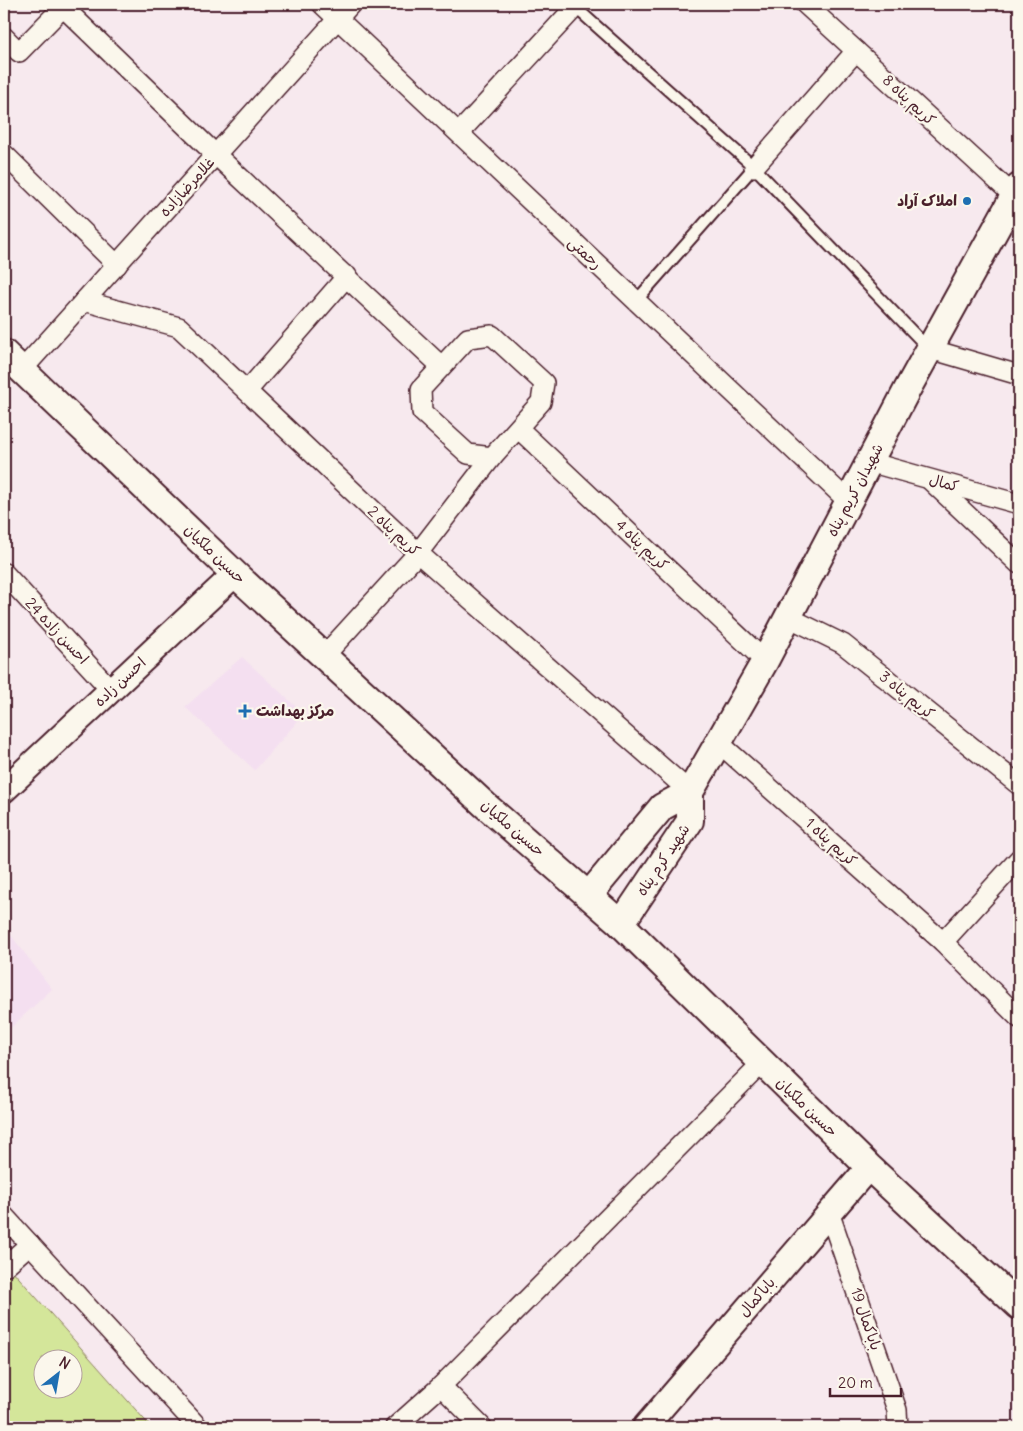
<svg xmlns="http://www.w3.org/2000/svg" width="1023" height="1431" viewBox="0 0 1023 1431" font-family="Delius,'Playpen Sans Arabic',sans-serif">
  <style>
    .built { fill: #f4dff0 }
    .green { fill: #d4e69a; stroke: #8f8262; fill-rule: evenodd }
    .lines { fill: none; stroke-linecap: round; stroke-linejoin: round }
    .service-casing { stroke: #4a1f2b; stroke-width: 14 }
    .minor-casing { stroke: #4a1f2b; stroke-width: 22 }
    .tertiary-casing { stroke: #4a1f2b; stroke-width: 28 }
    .secondary-casing { stroke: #4a1f2b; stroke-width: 30 }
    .service { stroke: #fbf7ec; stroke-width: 10 }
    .minor { stroke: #fbf7ec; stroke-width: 19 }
    .tertiary { stroke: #fbf7ec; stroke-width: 24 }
    .secondary { stroke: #fbf7ec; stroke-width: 26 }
    .poi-dot { fill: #1f6fb2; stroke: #fbf7ec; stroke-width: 2 }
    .labels { text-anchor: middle; stroke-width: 4.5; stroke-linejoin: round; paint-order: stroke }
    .street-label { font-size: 15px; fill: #4a1f2b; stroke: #fbf7ec }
    .poi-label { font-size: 15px; font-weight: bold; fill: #4a1f2b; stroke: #fbf7ec; text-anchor: end }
  </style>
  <rect width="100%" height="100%" fill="#f7e9ee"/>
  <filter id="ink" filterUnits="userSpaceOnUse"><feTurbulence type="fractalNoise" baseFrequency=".02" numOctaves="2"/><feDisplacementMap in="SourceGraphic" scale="10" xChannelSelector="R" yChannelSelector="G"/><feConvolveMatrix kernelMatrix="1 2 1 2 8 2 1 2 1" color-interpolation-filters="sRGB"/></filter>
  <g filter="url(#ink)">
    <g class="built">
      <polygon points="242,657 304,714 255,770 185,707"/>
      <polygon points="4,926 52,989 4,1034"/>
    </g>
    <path class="green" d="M4 1261 151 1427H4ZM42 1358H72V1388H42Z"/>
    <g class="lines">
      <defs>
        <g id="service">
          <polyline points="575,7 754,167 929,349"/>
          <polyline points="636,301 754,167"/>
        </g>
        <g id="minor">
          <polyline points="322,4 849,502"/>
          <polyline points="805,4 1014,196 1019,198"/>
          <polyline points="63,7 216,155 441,366"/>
          <polyline points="4,37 19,52 66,4"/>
          <polyline points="459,133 578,4"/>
          <polyline points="4,154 117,265"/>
          <polyline points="754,167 856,51"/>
          <polyline points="84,301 179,327 418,553 690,792"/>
          <polygon points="492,335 544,383 541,402 492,457 468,454 422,412 421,389 468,338"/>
          <polyline points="930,349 1019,375"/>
          <polyline points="22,370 351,4"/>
          <polyline points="247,391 347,276"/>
          <polyline points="519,429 765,661"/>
          <polyline points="869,462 1019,504"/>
          <polyline points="931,481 1019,564"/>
          <polyline points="4,573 111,690"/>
          <polyline points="788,617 843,644 1019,785"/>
          <polyline points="324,656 418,553 492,457"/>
          <polyline points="718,742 943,942 1019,1018"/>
          <polyline points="943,942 1019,859"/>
          <polyline points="829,1212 897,1410 898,1427"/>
          <polyline points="4,1216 198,1427"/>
          <polyline points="4,1267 30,1244"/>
          <polyline points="441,1386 482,1427"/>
          <polyline points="395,1427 441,1386 762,1063"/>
        </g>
        <g id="tertiary">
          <polyline points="4,790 235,574"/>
          <polyline points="645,1427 869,1167"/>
        </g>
        <g id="secondary">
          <polyline points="4,353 235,574 485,805 621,924 869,1167 1019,1306"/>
          <polyline points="690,792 765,661 908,388 1019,187"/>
          <polyline points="589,895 662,807 690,792"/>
          <polyline points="621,924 690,821 690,792"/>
        </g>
      </defs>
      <use href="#service" class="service-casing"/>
      <use href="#minor" class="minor-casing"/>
      <use href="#tertiary" class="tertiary-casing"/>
      <use href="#secondary" class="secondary-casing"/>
      <use href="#service" class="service"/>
      <use href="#minor" class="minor"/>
      <use href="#tertiary" class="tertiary"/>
      <use href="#secondary" class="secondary"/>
    </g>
  </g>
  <g class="poi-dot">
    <circle cx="967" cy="201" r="5"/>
    <path d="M242.5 703.5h5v5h5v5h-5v5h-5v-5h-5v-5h5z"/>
  </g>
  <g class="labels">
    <g class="street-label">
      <text transform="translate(909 100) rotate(43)" y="5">کریم پناه 8</text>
      <text transform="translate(187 187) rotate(-48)" y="5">غلامرضازاده</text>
      <text transform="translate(585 253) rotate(43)" y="5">رحمتی</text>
      <text transform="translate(944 483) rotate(16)" y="5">کمال</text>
      <text transform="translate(855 490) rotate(-62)" y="5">شهیدان کریم پناه</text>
      <text transform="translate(394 531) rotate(43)" y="5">کریم پناه 2</text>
      <text transform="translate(642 545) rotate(43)" y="5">کریم پناه 4</text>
      <text transform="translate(215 554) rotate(44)" y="5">حسین ملکیان</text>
      <text transform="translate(57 631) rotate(47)" y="5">احسن زاده 24</text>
      <text transform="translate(120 682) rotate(-43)" y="5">احسن زاده</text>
      <text transform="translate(907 695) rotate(39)" y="5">کریم پناه 3</text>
      <text transform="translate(513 828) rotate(41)" y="5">حسین ملکیان</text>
      <text transform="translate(831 842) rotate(42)" y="5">کریم پناه 1</text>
      <text transform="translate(663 860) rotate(-56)" y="5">شهید کرم پناه</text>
      <text transform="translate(807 1107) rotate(44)" y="5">حسین ملکیان</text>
      <text transform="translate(757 1297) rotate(-49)" y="5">باباکمال</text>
      <text transform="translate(866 1319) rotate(71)" y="5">باباکمال 19</text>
    </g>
    <g class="poi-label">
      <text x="957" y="206">املاک آراد</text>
      <text x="256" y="716" text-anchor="start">مرکز بهداشت</text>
    </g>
  </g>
  <rect width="1023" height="1431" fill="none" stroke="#fbf7ec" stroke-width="20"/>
  <rect x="10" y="10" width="1003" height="1411" fill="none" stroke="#4a1f2b" stroke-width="2" filter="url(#ink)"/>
  <g transform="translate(58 1374) rotate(31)"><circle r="24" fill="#fbf7ec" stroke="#b4a19f"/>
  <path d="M0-4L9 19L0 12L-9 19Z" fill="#1f6fb2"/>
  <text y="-8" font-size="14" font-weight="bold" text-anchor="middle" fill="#4a1f2b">N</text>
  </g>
  <path d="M830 1388v8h71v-8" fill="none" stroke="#4a1f2b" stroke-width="2.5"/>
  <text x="838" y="1388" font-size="15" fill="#4a1f2b" stroke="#fbf7ec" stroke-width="4" paint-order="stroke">20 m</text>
</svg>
